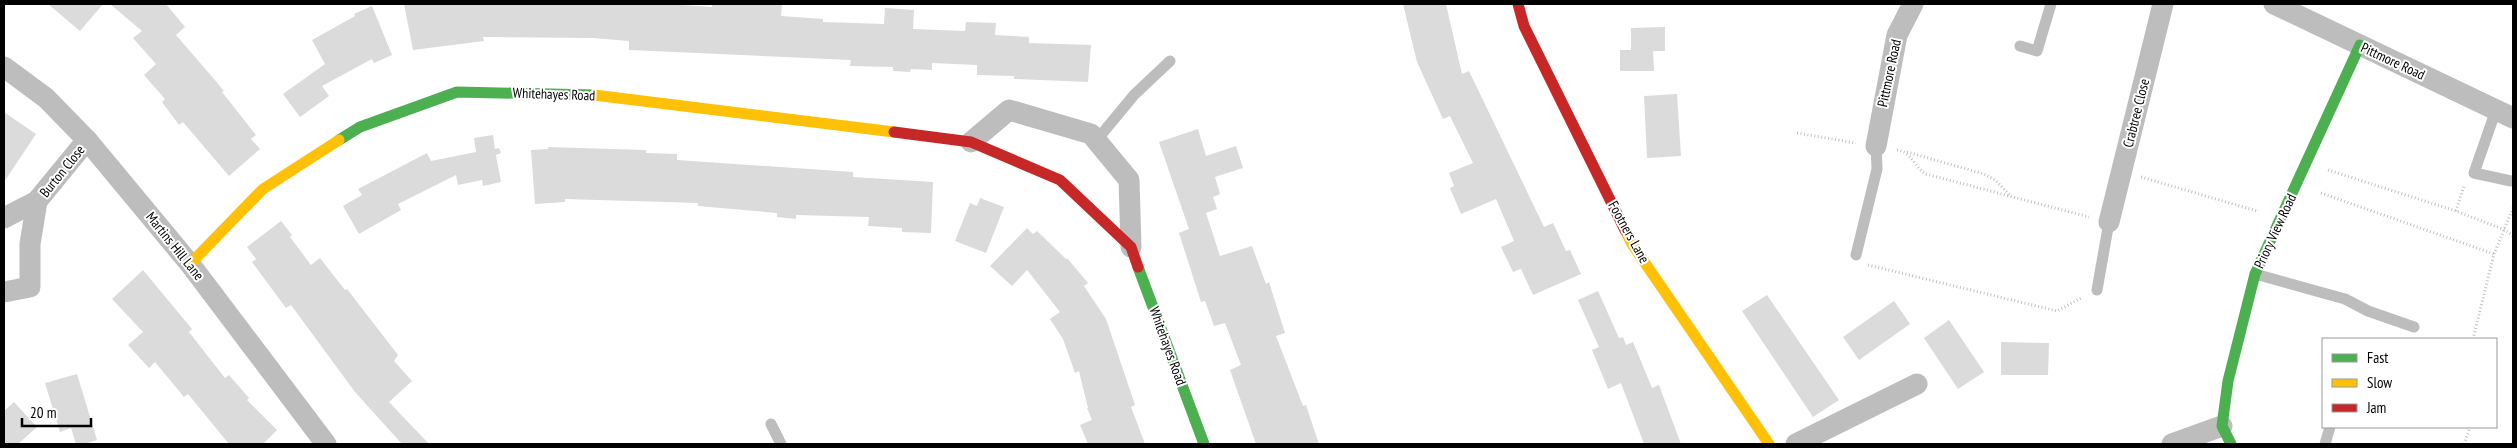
<svg xmlns="http://www.w3.org/2000/svg" width="2517" height="448" viewBox="0 0 2517 448" font-family="'PT Sans Narrow',sans-serif">
  <style>
    .building { fill: #dbdbdb }
    .lines { fill: none; stroke-linecap: round; stroke-linejoin: round }
    .path { stroke: #c2c2c2; stroke-width: 3; stroke-dasharray: 1 2.5; stroke-linecap: butt }
    .lane { stroke: #bdbdbd; stroke-width: 11 }
    .street { stroke: #bdbdbd; stroke-width: 21 }
    .fast { stroke: #4caf50; stroke-width: 11 }
    .slow { stroke: #ffc107; stroke-width: 11 }
    .jam { stroke: #c62828; stroke-width: 11 }
    .labels { text-anchor: middle; stroke-width: 4; stroke-linejoin: round; paint-order: stroke }
    .street-label { font-size: 14px; fill: #000; stroke: #fff }
  </style>
  <rect width="100%" height="100%" fill="#fff"/>
  <g class="building">
    <polygon points="48,4 103,4 80,31"/>
    <polygon points="110,4 166,4 185,27 176,35 214,79 224,91 222,92 256,135 251,139 260,149 229,176 183,122 179,125 162,102 165,99 144,75 156,64 133,38 142,31"/>
    <polygon points="404,4 669,4 712,7 712,4 782,4 781,16 823,19 823,22 884,24 885,8 914,10 913,29 965,31 966,22 996,23 995,35 1029,37 1029,43 1091,45 1088,82 1014,79 1014,76 977,75 977,65 932,63 932,70 911,69 910,72 893,71 893,67 850,66 851,60 629,50 629,41 593,38 483,37 484,41 413,50"/>
    <polygon points="1403,4 1446,4 1462,74 1469,71 1544,227 1553,223 1566,251 1570,250 1581,274 1533,295 1521,269 1513,272 1501,247 1514,241 1496,199 1461,214 1450,188 1454,186 1449,173 1473,163 1450,116 1443,119 1417,62"/>
    <polygon points="372,6 392,55 374,63 372,59 322,86 329,96 300,117 283,94 325,64 312,40 355,16 354,14"/>
    <polygon points="1665,27 1665,51 1653,51 1654,71 1620,71 1620,50 1631,50 1631,28"/>
    <polygon points="1677,94 1681,156 1647,158 1644,96"/>
    <polygon points="4,112 36,134 4,182"/>
    <polygon points="1198,129 1206,156 1236,146 1243,168 1215,177 1220,194 1213,197 1217,209 1206,213 1220,256 1252,246 1266,284 1269,282 1285,333 1276,336 1303,406 1306,405 1319,444 1256,444 1230,370 1241,365 1225,323 1214,326 1205,301 1201,302 1179,233 1189,229 1159,142"/>
    <polygon points="493,135 495,149 499,148 501,153 496,155 501,182 483,186 482,180 458,185 456,175 398,204 401,210 359,234 343,206 362,195 358,189 427,153 431,161 476,152 474,138"/>
    <polygon points="548,147 646,150 646,153 677,154 677,160 853,172 853,177 933,182 931,233 902,232 902,228 868,226 869,217 796,215 796,219 777,217 777,213 698,206 698,203 565,199 565,202 535,204 531,150 548,149"/>
    <polygon points="980,198 1004,207 986,253 955,241 970,203 977,206"/>
    <polygon points="281,221 292,235 290,237 311,265 320,258 345,290 347,289 398,355 394,361 412,381 389,402 429,444 402,444 355,392 291,305 286,308 252,262 256,259 247,247"/>
    <polygon points="1027,228 1033,234 1037,231 1066,259 1067,258 1088,283 1084,286 1106,319 1135,405 1131,407 1145,444 1088,444 1080,425 1092,420 1087,408 1088,408 1079,371 1075,373 1063,339 1050,319 1060,312 1027,270 1012,286 990,266"/>
    <polygon points="143,270 192,329 189,332 225,378 229,375 249,398 247,400 277,430 263,444 229,444 188,394 184,397 155,362 149,368 128,345 143,332 112,299"/>
    <polygon points="1598,291 1619,338 1623,337 1626,345 1633,342 1652,388 1659,385 1681,444 1644,444 1621,383 1608,389 1592,350 1599,347 1578,300"/>
    <polygon points="1767,295 1839,400 1813,417 1742,311"/>
    <polygon points="1894,301 1910,324 1859,360 1843,337"/>
    <polygon points="1949,320 1984,372 1958,389 1924,338"/>
    <polygon points="2001,342 2049,343 2048,375 2001,375"/>
    <polygon points="77,374 97,440 84,444 76,444 71,428 60,432 45,383"/>
    <polygon points="14,402 37,427 18,444 4,444 4,411"/>
  </g>
  <g class="lines">
    <g class="path">
      <polyline points="1797,133 1856,143"/>
      <path d="M1897 150C1912 152 1914 167 1926 174L2089 217"/>
      <polyline points="1907,152 1984,174 1995,180 2010,195"/>
      <polyline points="2328,170 2456,211 2505,230 2513,236"/>
      <polyline points="2141,177 2257,211"/>
      <polyline points="2321,193 2494,254"/>
      <polyline points="2456,211 2464,186"/>
      <polyline points="1868,265 2057,311 2083,297"/>
      <polyline points="2473,339 2494,254 2513,208"/>
      <polyline points="2464,444 2470,427"/>
    </g>
    <g class="lane">
      <polyline points="2020,46 2037,51 2051,4"/>
      <polyline points="2496,110 2474,173 2511,181"/>
      <polyline points="1096,141 1134,95 1170,61"/>
      <polyline points="1856,255 1877,169 1876,146"/>
      <polyline points="2255,274 2345,299 2368,311 2414,327"/>
      <polyline points="2097,290 2109,222"/>
      <polyline points="771,424 781,444"/>
      <polyline points="2325,444 2330,427"/>
    </g>
    <g class="street">
      <polyline points="2274,4 2513,118"/>
      <polyline points="4,67 46,98 87,140 190,264 326,444"/>
      <polyline points="971,142 1009,110 1091,134 1129,180 1131,247"/>
      <polyline points="1876,146 1897,35 1913,4"/>
      <polyline points="4,218 37,201 87,140"/>
      <polyline points="2109,222 2163,4"/>
      <polyline points="4,292 30,287 30,244 37,201"/>
      <polyline points="1796,444 1917,384"/>
      <polyline points="2172,444 2222,426"/>
    </g>
    <g class="fast">
      <polyline points="339,140 360,127 457,92 594,95"/>
      <polyline points="1138,267 1204,444"/>
      <polyline points="2231,444 2222,426 2228,381 2255,274 2360,45"/>
    </g>
    <g class="slow">
      <polyline points="594,95 894,132"/>
      <polyline points="1625,230 1632,244 1769,444"/>
      <polyline points="190,264 263,189 339,140"/>
    </g>
    <g class="jam">
      <polyline points="1518,4 1524,26 1625,230"/>
      <polyline points="894,132 971,142 1060,180 1131,247 1138,267"/>
    </g>
  </g>
  <g class="labels">
    <g class="street-label">
      <text transform="translate(2393 61) rotate(25)" y="5">Pittmore Road</text>
      <text transform="translate(1889 73) rotate(-78)" y="5">Pittmore Road</text>
      <text transform="translate(554 94) rotate(2)" y="5">Whitehayes Road</text>
      <text transform="translate(2136 113) rotate(-76)" y="5">Crabtree Close</text>
      <text transform="translate(62 171) rotate(-51)" y="5">Burton Close</text>
      <text transform="translate(2275 231) rotate(-65)" y="5">Priory View Road</text>
      <text transform="translate(1629 232) rotate(61)" y="5">Footners Lane</text>
      <text transform="translate(175 246) rotate(51)" y="5">Martins Hill Lane</text>
      <text transform="translate(1168 346) rotate(70)" y="5">Whitehayes Road</text>
    </g>
  </g>
  <rect width="2517" height="448" fill="none" stroke="#000000" stroke-width="10"/>
  <rect x="2322" y="338" width="175" height="90" fill="#ffffff" stroke="#999999"/>
  <rect x="2332" y="354" width="25" height="8" fill="#4caf50" stroke="#999999"/>
  <text x="2367" y="363" font-size="15" fill="#000000">Fast</text>
  <rect x="2332" y="379" width="25" height="8" fill="#ffc107" stroke="#999999"/>
  <text x="2367" y="388" font-size="15" fill="#000000">Slow</text>
  <rect x="2332" y="404" width="25" height="8" fill="#c62828" stroke="#999999"/>
  <text x="2367" y="413" font-size="15" fill="#000000">Jam</text>
  <path d="M22 418v8h69v-8" fill="none" stroke="#000000" stroke-width="2.5"/>
  <text x="30" y="418" font-size="15" fill="#000000" stroke="#ffffff" stroke-width="4" paint-order="stroke">20 m</text>
</svg>
